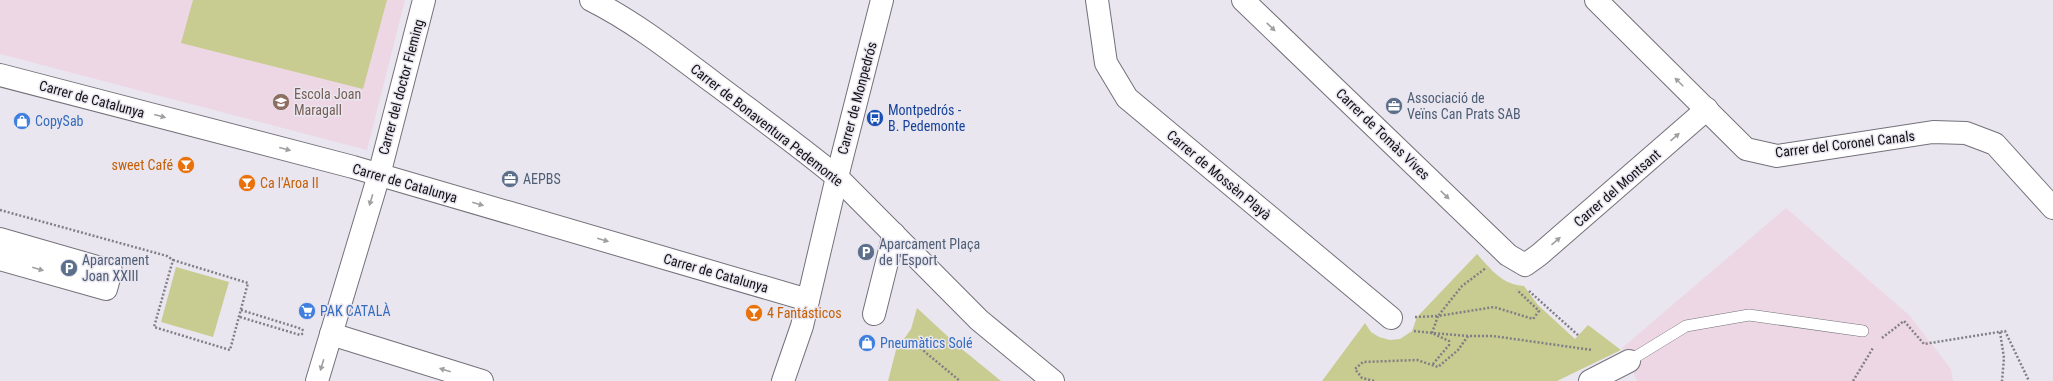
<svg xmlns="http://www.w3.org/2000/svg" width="2053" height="381" viewBox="0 0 2053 381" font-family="'Roboto Condensed',sans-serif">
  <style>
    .education { fill: #edd7e4 }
    .green { fill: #c9cc90 }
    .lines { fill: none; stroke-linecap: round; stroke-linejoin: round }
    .service-casing { stroke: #74717a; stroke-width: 12 }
    .minor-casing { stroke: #74717a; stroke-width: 24 }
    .path { stroke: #817f86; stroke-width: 2.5; stroke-dasharray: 2 2; stroke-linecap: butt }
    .service { stroke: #fff; stroke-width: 11 }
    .minor { stroke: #fff; stroke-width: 22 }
    .oneway { fill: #a0a0a1 }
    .labels { text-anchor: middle; stroke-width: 3; stroke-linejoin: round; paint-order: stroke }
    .street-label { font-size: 14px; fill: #121114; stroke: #e9e6f0 }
    .education-label { font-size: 14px; fill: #785e54; stroke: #e9e6f0; text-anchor: start }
    .service-label { font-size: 14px; fill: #4e5e75; stroke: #e9e6f0; text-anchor: start }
    .transit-label { font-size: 14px; fill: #164399; stroke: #e9e6f0; text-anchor: start }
    .shop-label { font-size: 14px; fill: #366cbe; stroke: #e9e6f0; text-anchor: start }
    .food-label { font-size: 14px; fill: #c56008; stroke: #e9e6f0; text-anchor: start }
  </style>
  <rect width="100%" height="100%" fill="#e9e6f0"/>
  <g class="education">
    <polygon points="0,0 405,0 367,150 0,54"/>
    <polygon points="1786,208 1909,315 1951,369 1953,381 1637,381 1622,348"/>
  </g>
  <g class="green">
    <polygon points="193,0 387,0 363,89 181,43"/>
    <path d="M1477 254C1492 270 1501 284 1524 286L1538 305 1575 339 1588 325 1621 350 1557 381H1322L1365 323 1371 332 1379 337 1390 340 1400 339 1412 331 1417 317Z"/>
    <polygon points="176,267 229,282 213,337 161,322"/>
    <polygon points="917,308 957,345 1001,381 888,381 896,350 911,329"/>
  </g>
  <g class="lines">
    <defs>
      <polyline id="service" points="1629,361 1686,326 1749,315 1863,331"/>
      <g id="minor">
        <path d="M591 0C635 22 674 53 714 83 755 114 797 144 837 177L979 320 1053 381"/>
        <polyline points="1097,0 1106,63 1127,98 1391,318"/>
        <polyline points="1243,0 1508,255 1525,265 1539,255 1707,109"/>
        <polyline points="1596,0 1746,149 1777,156 1933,132 1966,133 1995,144 2053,208"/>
        <polyline points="0,75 353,167 808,300"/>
        <polyline points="0,239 111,271 106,289 0,259"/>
        <polyline points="874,314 894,234"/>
        <polyline points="331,334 482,381"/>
        <polyline points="317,381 379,175 424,0"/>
        <polyline points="783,381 802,326 837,177 882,0"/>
        <polyline points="1590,381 1629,361"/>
      </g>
    </defs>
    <use href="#service" class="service-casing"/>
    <use href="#minor" class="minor-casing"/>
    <g class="path">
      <polyline points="0,210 167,256 173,260"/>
      <polygon points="173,260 248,283 230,350 154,327"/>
      <polyline points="1529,291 1579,336"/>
      <polyline points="241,310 302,329 304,332"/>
      <polyline points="240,317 300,335 304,333"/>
      <polyline points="1415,317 1438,316 1462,286 1486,268"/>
      <polyline points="1414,331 1432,333 1449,341 1449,345 1433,364"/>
      <polyline points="2000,332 2004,358 2002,381"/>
      <polyline points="1468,336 1432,333 1438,316 1494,307 1533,319 1539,311 1517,290"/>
      <polyline points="1882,338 1904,321 1924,344 2005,331 2029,381"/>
      <polyline points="899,346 913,342 960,381"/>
      <polyline points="1374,381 1362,378 1355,369 1363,362 1417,360 1438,367 1458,350 1468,336 1493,336 1592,350"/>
      <polyline points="1853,381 1873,348"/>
    </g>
    <use href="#service" class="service"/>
    <use href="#minor" class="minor"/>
  </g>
  <defs><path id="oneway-solid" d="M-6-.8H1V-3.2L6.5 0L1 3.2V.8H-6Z"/></defs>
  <g class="oneway">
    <use href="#oneway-solid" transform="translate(1271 27) rotate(44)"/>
    <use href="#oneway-solid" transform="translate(1679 82) rotate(-135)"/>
    <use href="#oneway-solid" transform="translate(160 116) rotate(15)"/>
    <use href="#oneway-solid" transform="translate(1675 137) rotate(-41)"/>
    <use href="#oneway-solid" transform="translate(285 149) rotate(15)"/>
    <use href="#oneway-solid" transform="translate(1445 195) rotate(44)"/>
    <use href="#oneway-solid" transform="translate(371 200) rotate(107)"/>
    <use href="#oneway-solid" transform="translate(478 204) rotate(16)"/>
    <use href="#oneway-solid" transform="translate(603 240) rotate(16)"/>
    <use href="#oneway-solid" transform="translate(1556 241) rotate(-41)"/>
    <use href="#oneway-solid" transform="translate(38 269) rotate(16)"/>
    <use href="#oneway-solid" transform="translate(322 365) rotate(107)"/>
    <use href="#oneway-solid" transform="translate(445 370) rotate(-163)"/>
  </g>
  <defs>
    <symbol id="school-disc" viewBox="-11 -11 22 22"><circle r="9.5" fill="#8d6e63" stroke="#e9e6f0"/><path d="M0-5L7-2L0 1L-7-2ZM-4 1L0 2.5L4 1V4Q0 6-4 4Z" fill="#fff"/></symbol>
    <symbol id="office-disc" viewBox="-11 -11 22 22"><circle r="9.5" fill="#5c6f8a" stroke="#e9e6f0"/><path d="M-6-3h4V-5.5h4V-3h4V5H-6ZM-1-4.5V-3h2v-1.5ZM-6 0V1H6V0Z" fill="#fff"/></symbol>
    <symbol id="bus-disc" viewBox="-11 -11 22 22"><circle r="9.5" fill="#1a4fb4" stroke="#e9e6f0"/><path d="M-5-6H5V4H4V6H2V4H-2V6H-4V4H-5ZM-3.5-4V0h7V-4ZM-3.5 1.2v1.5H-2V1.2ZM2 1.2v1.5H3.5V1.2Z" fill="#fff"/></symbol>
    <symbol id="shop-disc" viewBox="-11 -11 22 22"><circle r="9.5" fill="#3f7fe0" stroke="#e9e6f0"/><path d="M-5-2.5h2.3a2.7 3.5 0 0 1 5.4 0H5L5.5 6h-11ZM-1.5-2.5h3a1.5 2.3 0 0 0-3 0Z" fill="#fff"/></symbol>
    <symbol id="bar-disc" viewBox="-11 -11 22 22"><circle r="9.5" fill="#e8710a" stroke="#e9e6f0"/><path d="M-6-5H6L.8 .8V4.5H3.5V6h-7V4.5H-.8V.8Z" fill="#fff"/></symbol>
    <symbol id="parking-disc" viewBox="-11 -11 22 22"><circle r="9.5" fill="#5c6f8a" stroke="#e9e6f0"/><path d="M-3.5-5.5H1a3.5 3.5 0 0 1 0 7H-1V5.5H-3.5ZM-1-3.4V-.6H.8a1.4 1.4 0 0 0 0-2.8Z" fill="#fff"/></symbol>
    <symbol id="supermarket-disc" viewBox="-11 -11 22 22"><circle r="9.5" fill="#3f7fe0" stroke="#e9e6f0"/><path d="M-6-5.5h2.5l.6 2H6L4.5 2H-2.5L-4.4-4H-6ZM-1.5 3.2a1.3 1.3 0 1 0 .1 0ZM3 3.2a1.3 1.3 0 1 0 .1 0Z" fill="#fff"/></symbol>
  </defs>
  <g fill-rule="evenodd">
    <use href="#school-disc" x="271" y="92" width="20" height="20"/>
    <use href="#office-disc" x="1384" y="96" width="20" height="20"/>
    <use href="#bus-disc" x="865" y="108" width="20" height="20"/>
    <use href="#shop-disc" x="12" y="111" width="20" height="20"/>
    <use href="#bar-disc" x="176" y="155" width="20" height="20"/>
    <use href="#office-disc" x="500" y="169" width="20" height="20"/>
    <use href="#bar-disc" x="237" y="173" width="20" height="20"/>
    <use href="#parking-disc" x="856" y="242" width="20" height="20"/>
    <use href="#parking-disc" x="59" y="258" width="20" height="20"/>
    <use href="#supermarket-disc" x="297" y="301" width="20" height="20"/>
    <use href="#bar-disc" x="744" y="303" width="20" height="20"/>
    <use href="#shop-disc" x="857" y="333" width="20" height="20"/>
  </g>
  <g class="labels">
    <g class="street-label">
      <text transform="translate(401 87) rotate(-75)" y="5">Carrer del doctor Fleming</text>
      <text transform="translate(857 98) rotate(-75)" y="5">Carrer de Monpedrós</text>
      <text transform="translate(92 99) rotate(15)" y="5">Carrer de Catalunya</text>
      <text transform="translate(767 125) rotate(38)" y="5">Carrer de Bonaventura Pedemonte</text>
      <text transform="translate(1383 134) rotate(44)" y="5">Carrer de Tomàs Vives</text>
      <text transform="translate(1845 144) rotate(-7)" y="5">Carrer del Coronel Canals</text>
      <text transform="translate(1219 175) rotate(40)" y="5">Carrer de Mossèn Playà</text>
      <text transform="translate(405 183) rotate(16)" y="5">Carrer de Catalunya</text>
      <text transform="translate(1617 188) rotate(-41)" y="5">Carrer del Montsant</text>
      <text transform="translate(716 273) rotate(16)" y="5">Carrer de Catalunya</text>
    </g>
    <g class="education-label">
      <text x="294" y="99">Escola Joan<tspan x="294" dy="16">Maragall</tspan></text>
    </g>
    <g class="service-label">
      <text x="1407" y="103">Associació de<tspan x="1407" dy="16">Veïns Can Prats SAB</tspan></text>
      <text x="523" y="184">AEPBS</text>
      <text x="879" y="249">Aparcament Plaça<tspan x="879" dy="16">de l'Esport</tspan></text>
      <text x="82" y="265">Aparcament<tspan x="82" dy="16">Joan XXIII</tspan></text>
    </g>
    <g class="transit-label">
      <text x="888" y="115">Montpedrós -<tspan x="888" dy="16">B. Pedemonte</tspan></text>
    </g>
    <g class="shop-label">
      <text x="35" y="126">CopySab</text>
      <text x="320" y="316">PAK CATALÀ</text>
      <text x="880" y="348">Pneumàtics Solé</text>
    </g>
    <g class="food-label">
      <text x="173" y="170" text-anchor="end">sweet Café</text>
      <text x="260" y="188">Ca l'Aroa II</text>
      <text x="767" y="318">4 Fantásticos</text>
    </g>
  </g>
</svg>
